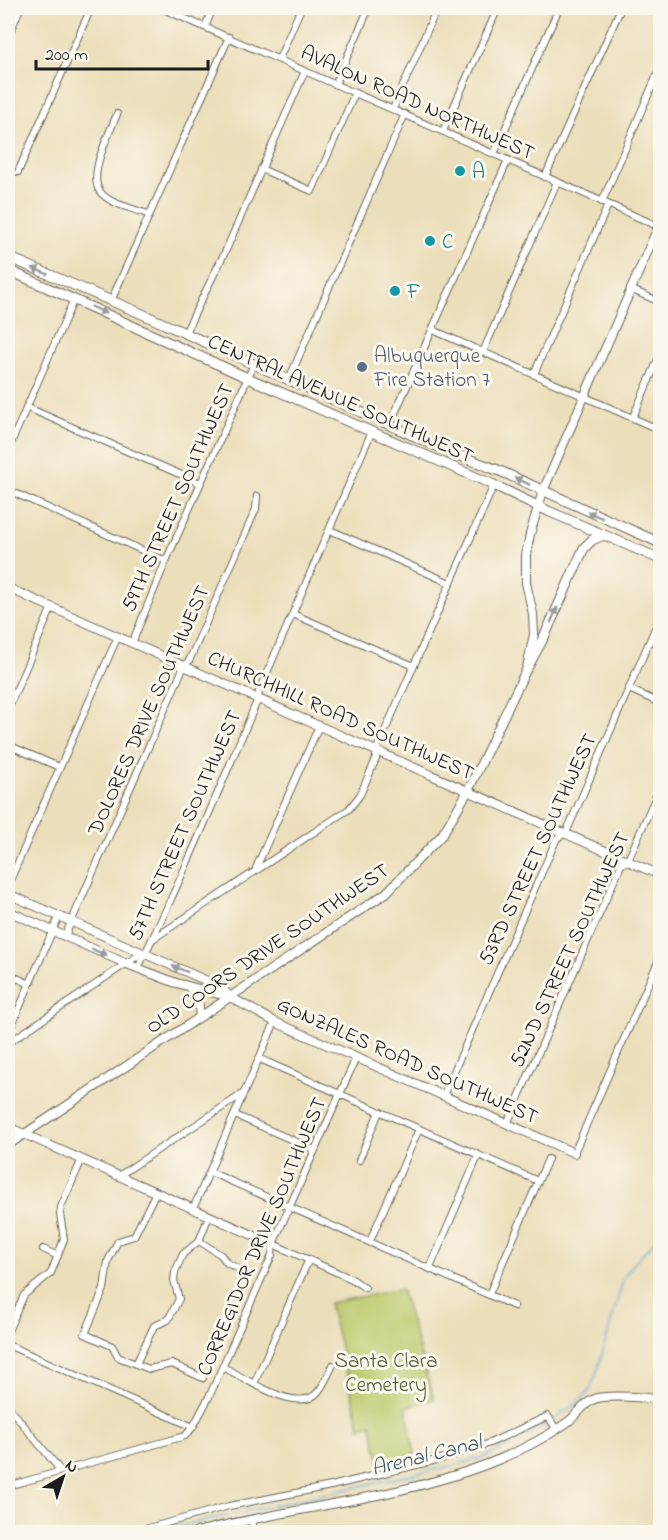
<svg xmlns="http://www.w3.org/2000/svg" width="668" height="1540" viewBox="0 0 668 1540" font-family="'Indie Flower',sans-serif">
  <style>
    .green { fill: #bbc96b; stroke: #6c7244; stroke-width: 1.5 }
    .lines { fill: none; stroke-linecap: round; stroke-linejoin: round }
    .stream { stroke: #5da8d5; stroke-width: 1.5 }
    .minor-casing { stroke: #646053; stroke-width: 8 }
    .tertiary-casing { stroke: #646053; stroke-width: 10 }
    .secondary-casing { stroke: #646053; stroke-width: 10 }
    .primary-casing { stroke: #646053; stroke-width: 11 }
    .minor { stroke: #fff; stroke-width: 6 }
    .tertiary { stroke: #fff; stroke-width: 8 }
    .secondary { stroke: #fff; stroke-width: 8 }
    .primary { stroke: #fff; stroke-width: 9 }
    .oneway { fill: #999 }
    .culture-dot { fill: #0f9aa8; stroke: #fbf7ec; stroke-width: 2 }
    .service-dot { fill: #5c6f8a; stroke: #fbf7ec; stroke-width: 2 }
    .labels { text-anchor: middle; stroke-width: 6; stroke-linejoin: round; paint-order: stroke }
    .street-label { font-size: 21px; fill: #1c1c1c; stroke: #fbf7ec }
    .culture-label { font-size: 21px; fill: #0d838f; stroke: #fbf7ec; text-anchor: start }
    .service-label { font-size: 21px; fill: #4e5e75; stroke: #fbf7ec; text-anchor: start }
    .park-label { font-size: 21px; fill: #545938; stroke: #fbf7ec }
    .water-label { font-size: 22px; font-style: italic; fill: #395b6f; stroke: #fbf7ec }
  </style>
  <rect width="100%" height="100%" fill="#fbf7ec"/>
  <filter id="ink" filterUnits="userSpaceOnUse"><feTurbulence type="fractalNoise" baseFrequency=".0167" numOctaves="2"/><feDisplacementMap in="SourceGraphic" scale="12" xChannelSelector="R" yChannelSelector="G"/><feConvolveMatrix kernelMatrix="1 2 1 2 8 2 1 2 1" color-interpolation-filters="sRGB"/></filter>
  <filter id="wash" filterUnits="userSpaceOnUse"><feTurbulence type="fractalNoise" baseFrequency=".008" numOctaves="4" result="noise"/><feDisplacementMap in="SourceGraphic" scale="24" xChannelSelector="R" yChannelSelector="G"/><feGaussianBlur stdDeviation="1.35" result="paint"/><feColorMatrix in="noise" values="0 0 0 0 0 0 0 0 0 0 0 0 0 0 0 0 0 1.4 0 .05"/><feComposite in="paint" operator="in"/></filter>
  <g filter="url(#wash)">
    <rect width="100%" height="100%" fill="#ebdeba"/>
    <polygon class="green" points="401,1289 434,1399 406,1407 415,1454 380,1463 371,1424 360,1427 329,1303"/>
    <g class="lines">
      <g class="stream">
        <polyline points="554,1420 582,1399 589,1391 596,1375 624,1277 639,1257 660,1236"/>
        <polyline points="154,1532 464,1463 488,1456 550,1423"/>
        <polyline points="658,1532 660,1531"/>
      </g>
    </g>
  </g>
  <g filter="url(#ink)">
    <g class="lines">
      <defs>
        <g id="minor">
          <polyline points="161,8 660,227"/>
          <polyline points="205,27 213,8"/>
          <polyline points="8,37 20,8"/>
          <polyline points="279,59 301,8"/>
          <polyline points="335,84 369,8"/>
          <polyline points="393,109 437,8"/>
          <path d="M117 114C110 133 85 178 102 194 113 205 135 209 150 215"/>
          <polyline points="443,131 498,8"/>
          <polyline points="494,154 559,8"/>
          <polyline points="261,169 312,191 355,93"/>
          <polyline points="18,172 91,8"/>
          <polyline points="545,177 621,8"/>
          <polyline points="602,202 660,68"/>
          <polyline points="630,289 660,302"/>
          <polyline points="111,301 229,37"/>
          <polyline points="433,330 660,430"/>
          <polyline points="185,333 226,250 305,71"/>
          <polyline points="483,352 557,182"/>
          <polyline points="534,374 608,205"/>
          <polyline points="289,379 405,114"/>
          <polyline points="26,407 200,483"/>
          <polyline points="633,417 660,355"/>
          <polyline points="390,424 508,160"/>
          <polyline points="8,450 74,299"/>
          <polyline points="8,490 166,561"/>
          <polyline points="330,530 450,583"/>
          <polyline points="293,614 414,666"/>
          <polyline points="132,643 166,561 254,364"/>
          <polyline points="629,689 660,703"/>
          <polyline points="8,709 52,607"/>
          <polyline points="8,745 59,767"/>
          <polyline points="256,868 319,726"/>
          <polyline points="8,885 118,636"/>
          <polyline points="65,936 184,666 189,661 256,509 257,496"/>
          <polyline points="153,939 349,809 360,795 376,759 376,751 494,485"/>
          <path d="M138 968C182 880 219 789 258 699L259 691 372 431"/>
          <polyline points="8,974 30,984"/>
          <polyline points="8,1034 59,916"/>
          <polyline points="8,1043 142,953"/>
          <polyline points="260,1059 538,1181"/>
          <polyline points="443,1096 557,838 566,833 660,617"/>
          <polyline points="235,1115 315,1150"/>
          <polyline points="507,1124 621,865 628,860 660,787"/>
          <polyline points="574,1153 660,957"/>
          <polyline points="359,1160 379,1112"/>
          <polyline points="210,1172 514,1306"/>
          <polyline points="120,1175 244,1093"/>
          <polyline points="156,1192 134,1236 118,1241 108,1261 104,1289 85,1334 112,1346 118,1357 149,1369 172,1364 203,1378"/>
          <polyline points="193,1209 275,1022"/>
          <polyline points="199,1241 221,1255 227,1263 245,1272"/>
          <polyline points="370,1241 419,1129"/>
          <polyline points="273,1244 352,1279 365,1288"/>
          <polyline points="43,1249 58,1256"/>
          <polyline points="430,1268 478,1156"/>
          <polyline points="489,1294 548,1159"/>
          <polyline points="8,1331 24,1295 51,1273 64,1239 60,1214 61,1207 82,1159"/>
          <polyline points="8,1345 193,1427"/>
          <polyline points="136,1364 154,1326 168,1320 179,1299 174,1280 175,1272 183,1254 199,1241 209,1216"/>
          <path d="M223 1367C242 1376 297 1415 317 1393 324 1386 328 1374 333 1365"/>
          <polyline points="254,1384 309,1259"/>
          <polyline points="8,1406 60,1470"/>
          <polyline points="8,1479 12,1485 185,1436 193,1427 209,1397 272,1255 273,1244 356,1058"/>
          <polyline points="251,1521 256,1532"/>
          <polyline points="134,1532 229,1506 331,1486 445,1458 490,1443 548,1416 556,1429"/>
        </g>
        <g id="tertiary">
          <polyline points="543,491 660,223"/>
          <polyline points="8,588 319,726 660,875"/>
          <polyline points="8,894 221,987 230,997"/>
          <polyline points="8,911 127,964 176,983 230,997 275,1022 574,1153"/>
          <polyline points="8,1127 273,1244"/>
          <path d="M197 1532C292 1507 392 1500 485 1465 512 1455 546 1438 569 1421 578 1414 586 1401 597 1398 612 1395 645 1397 660 1400"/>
        </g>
        <g id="secondary">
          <polyline points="189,987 198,999 200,1017"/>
          <polyline points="8,1145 386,893 442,835 468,791 527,668 534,634 533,614 526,583 526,555 530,534 543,491"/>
        </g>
        <g id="primary">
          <polyline points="8,257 140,313 450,452 500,471 660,543"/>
          <polyline points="8,270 248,378 494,485 548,511 660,559"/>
          <polyline points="527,668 545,635 584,548 592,540 604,535"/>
        </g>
      </defs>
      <use href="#minor" class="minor-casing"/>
      <use href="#tertiary" class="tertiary-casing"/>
      <use href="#secondary" class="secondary-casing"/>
      <use href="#primary" class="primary-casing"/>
      <use href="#minor" class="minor"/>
      <use href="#tertiary" class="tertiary"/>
      <use href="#secondary" class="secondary"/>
      <use href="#primary" class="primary"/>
    </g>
    <defs><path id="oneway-solid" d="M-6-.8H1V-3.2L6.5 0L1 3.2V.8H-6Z" transform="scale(1.5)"/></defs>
    <g class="oneway">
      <use href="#oneway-solid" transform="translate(40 271) rotate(-157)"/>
      <use href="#oneway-solid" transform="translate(99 310) rotate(24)"/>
      <use href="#oneway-solid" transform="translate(522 481) rotate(-155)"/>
      <use href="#oneway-solid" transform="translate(595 515) rotate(-156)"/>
      <use href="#oneway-solid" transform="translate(554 615) rotate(-67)"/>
      <use href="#oneway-solid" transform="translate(99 952) rotate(24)"/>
      <use href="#oneway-solid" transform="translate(180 969) rotate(-157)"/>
    </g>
  </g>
  <g class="culture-dot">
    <circle cx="460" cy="171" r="6"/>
    <circle cx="430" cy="241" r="6"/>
    <circle cx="395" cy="291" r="6"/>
  </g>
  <circle class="service-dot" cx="362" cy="367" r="6"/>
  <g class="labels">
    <g class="street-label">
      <text transform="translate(418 102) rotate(24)" y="7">AVALON ROAD NORTHWEST</text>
      <text transform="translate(341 398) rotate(24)" y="7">CENTRAL AVENUE SOUTHWEST</text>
      <text transform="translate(177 497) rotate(-66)" y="7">59TH STREET SOUTHWEST</text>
      <text transform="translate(148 710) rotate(-66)" y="7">DOLORES DRIVE SOUTHWEST</text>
      <text transform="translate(341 715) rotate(24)" y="7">CHURCHHILL ROAD SOUTHWEST</text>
      <text transform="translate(184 825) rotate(-66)" y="7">57TH STREET SOUTHWEST</text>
      <text transform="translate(537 849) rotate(-65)" y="7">53RD STREET SOUTHWEST</text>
      <text transform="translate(267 948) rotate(-34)" y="7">OLD COORS DRIVE SOUTHWEST</text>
      <text transform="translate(569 949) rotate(-65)" y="7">52ND STREET SOUTHWEST</text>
      <text transform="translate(408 1060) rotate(24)" y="7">GONZALES ROAD SOUTHWEST</text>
      <text transform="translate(261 1236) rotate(-67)" y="7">CORREGIDOR DRIVE SOUTHWEST</text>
    </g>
    <g class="culture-label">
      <text x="472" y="178">A</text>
      <text x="442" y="248">C</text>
      <text x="407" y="298">F</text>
    </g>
    <g class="service-label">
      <text x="374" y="362">Albuquerque<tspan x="374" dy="24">Fire Station 7</tspan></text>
    </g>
    <g class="park-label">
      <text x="386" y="1367">Santa Clara<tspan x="386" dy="24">Cemetery</tspan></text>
    </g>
    <g class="water-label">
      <text transform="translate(426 1454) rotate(-14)" y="8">Arenal Canal</text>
    </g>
  </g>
  <rect width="668" height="1540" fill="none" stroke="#fbf7ec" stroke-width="30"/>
  <g transform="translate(63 1477) rotate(39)" stroke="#fbf7ec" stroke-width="4.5" paint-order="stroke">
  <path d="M0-4.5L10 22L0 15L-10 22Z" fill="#1c1c1c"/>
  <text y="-9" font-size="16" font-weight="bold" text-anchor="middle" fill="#1c1c1c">N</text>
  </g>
  <path d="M36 60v9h172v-9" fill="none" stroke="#1c1c1c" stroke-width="3"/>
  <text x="45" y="60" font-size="18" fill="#1c1c1c" stroke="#fbf7ec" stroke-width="4.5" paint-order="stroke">200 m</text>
</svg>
